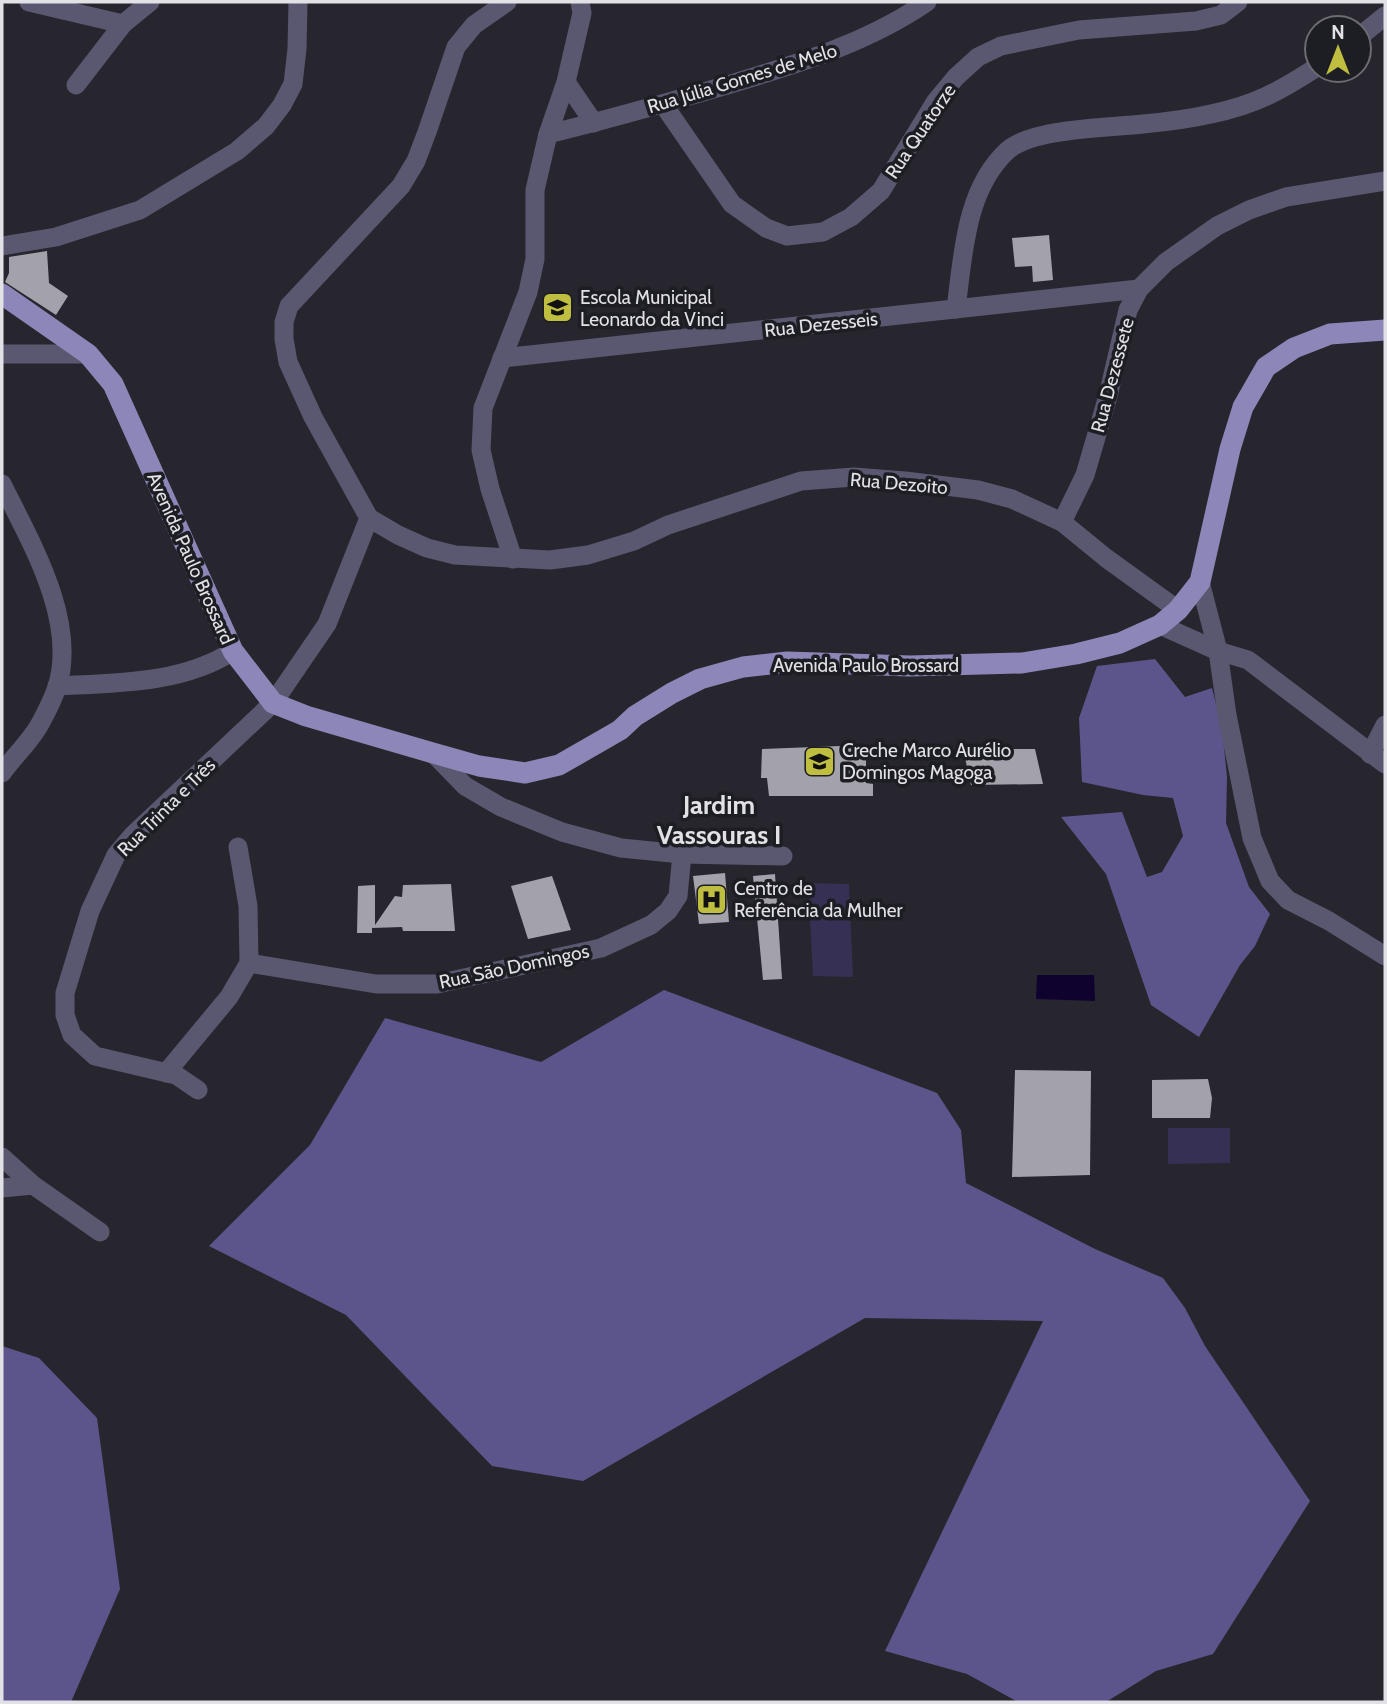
<svg xmlns="http://www.w3.org/2000/svg" width="1387" height="1704" viewBox="0 0 1387 1704" font-family="Cabin,sans-serif">
  <style>
    .green { fill: #353054 }
    .forest { fill: #5c558b }
    .water { fill: #10022f }
    .building { fill: #a3a2ab }
    .lines { fill: none; stroke-linecap: round; stroke-linejoin: round }
    .minor { stroke: #5a5870; stroke-width: 19 }
    .major { stroke: #8c87b8; stroke-width: 21 }
    .labels { text-anchor: middle; stroke-width: 7; stroke-linejoin: round; paint-order: stroke }
    .street-label { font-size: 19px; fill: #e2e1e6; stroke: #1d1d24 }
    .poi-label { font-size: 19px; fill: #e2e1e6; stroke: #1d1d24; text-anchor: start }
    .district-label { font-size: 26px; font-weight: bold; fill: #e2e1e6; stroke: #1d1d24 }
  </style>
  <rect width="100%" height="100%" fill="#27262e"/>
  <g class="green">
    <polygon points="808,883 849,884 853,977 813,976"/>
    <polygon points="1168,1128 1230,1128 1230,1163 1168,1164"/>
  </g>
  <g class="forest">
    <polygon points="1155,659 1185,697 1212,688 1222,728 1227,777 1226,823 1249,887 1270,914 1255,946 1240,965 1199,1037 1151,1005 1106,874 1061,817 1122,812 1147,877 1162,872 1183,836 1173,798 1143,795 1082,782 1079,718 1097,666"/>
    <polygon points="664,990 937,1093 961,1130 966,1183 1095,1249 1163,1278 1185,1308 1205,1346 1310,1501 1213,1654 1156,1671 1106,1702 1018,1702 967,1674 885,1651 1043,1321 865,1318 583,1481 492,1466 346,1315 209,1246 310,1145 385,1018 541,1062"/>
    <polygon points="2,1346 39,1358 97,1418 120,1589 71,1702 2,1702"/>
  </g>
  <polygon class="water" points="1037,975 1094,975 1095,1001 1036,999"/>
  <g class="building">
    <polygon points="1049,235 1053,280 1033,282 1032,266 1015,267 1012,238"/>
    <polygon points="47,251 49,283 68,296 56,315 5,282 9,273 9,257"/>
    <polygon points="866,745 866,783 873,784 873,796 769,796 767,778 761,778 762,749"/>
    <polygon points="963,749 1035,749 1043,784 971,785"/>
    <polygon points="725,873 729,922 699,924 693,876"/>
    <polygon points="775,874 782,979 763,980 753,876"/>
    <polygon points="552,876 571,930 528,939 511,886"/>
    <polygon points="451,884 455,931 403,931 402,927 372,928 372,933 357,933 358,886 375,885 375,925 395,896 402,897 403,885"/>
    <polygon points="1015,1070 1091,1071 1090,1175 1012,1177"/>
    <polygon points="1208,1079 1212,1098 1210,1118 1152,1118 1152,1080"/>
  </g>
  <g class="lines">
    <g class="minor">
      <polyline points="29,2 123,24"/>
      <polyline points="1359,37 1385,16"/>
      <polyline points="566,82 594,123"/>
      <polyline points="76,85 123,24 150,2"/>
      <polyline points="663,104 732,204 766,228 787,236 823,232 851,217 881,191 936,101 956,77 978,57 1001,46 1079,30 1196,21 1221,15 1238,2"/>
      <path d="M548 134C607 120 666 103 724 86 794 65 866 44 927 2"/>
      <polyline points="2,246 56,237 140,210 237,151 266,126 282,105 293,84 297,49 298,2"/>
      <path d="M956 309C963 256 965 189 1008 150 1034 128 1108 128 1143 124 1165 122 1189 119 1211 114 1255 105 1280 91 1317 67"/>
      <polyline points="2,354 88,354"/>
      <polyline points="502,358 1139,289"/>
      <path d="M2 484C30 541 78 621 57 687 53 699 47 711 41 722 32 740 14 756 2 773"/>
      <polyline points="369,518 398,535 427,548 455,555 550,560 588,555 634,541 668,525 801,481 854,477 905,481 978,490 1012,499 1062,522 1106,558 1178,610"/>
      <polyline points="369,518 313,417 288,362 284,339 284,322 289,306 401,186 416,161 427,132 456,47 474,25 507,2"/>
      <polyline points="1062,522 1085,475 1108,396 1128,310 1139,289 1166,262 1217,226 1249,210 1286,197 1385,181"/>
      <polyline points="513,559 490,489 481,450 483,408 528,292 535,259 535,190 548,134 566,82 582,13 580,2"/>
      <polyline points="1200,582 1218,651 1227,715 1252,838 1270,881 1288,900 1329,921 1385,956"/>
      <polyline points="1160,625 1218,651 1248,660 1385,764"/>
      <path d="M57 686C116 683 182 684 233 651"/>
      <polyline points="433,753 465,786 501,807 562,832 621,848 682,854 783,856"/>
      <polyline points="1370,754 1385,725"/>
      <polyline points="249,963 376,984 437,984 601,948 651,925 668,911 678,896 682,854"/>
      <polyline points="166,1073 229,997 249,963 248,906 238,847"/>
      <polyline points="198,1090 176,1075 95,1056 72,1035 65,1015 65,993 90,911 116,855 133,835 273,703 327,624 369,518"/>
      <polyline points="2,1157 33,1185 100,1232"/>
      <polyline points="2,1188 33,1185"/>
    </g>
    <polyline class="major" points="2,294 88,354 113,384 233,651 273,703 306,716 433,753 479,766 525,773 559,765 620,730 635,716 672,693 700,679 743,667 787,662 910,666 1022,663 1076,654 1120,643 1160,625 1178,610 1200,582 1230,449 1243,407 1266,367 1294,348 1330,334 1385,330"/>
  </g>
  <defs>
    <symbol id="school-square" viewBox="-11 -11 22 22"><rect x="-9" y="-9" width="18" height="18" rx="4" fill="#bfbe41" stroke="#1d1d24"/><path d="M0-5L7-2L0 1L-7-2ZM-4 1L0 2.5L4 1V4Q0 6-4 4Z" fill="#111"/></symbol>
    <symbol id="hospital-square" viewBox="-11 -11 22 22"><rect x="-9" y="-9" width="18" height="18" rx="4" fill="#bfbe41" stroke="#1d1d24"/><path d="M-5-5h3v3.5h4V-5h3V5h-3V1.5h-4V5h-3Z" fill="#111"/></symbol>
  </defs>
  <g fill-rule="evenodd">
    <use href="#school-square" x="540" y="290" width="35" height="35"/>
    <use href="#school-square" x="802" y="744" width="35" height="35"/>
    <use href="#hospital-square" x="694" y="882" width="35" height="35"/>
  </g>
  <g class="labels">
    <g class="street-label">
      <text transform="translate(742 78) rotate(-17)" y="7">Rua Júlia Gomes de Melo</text>
      <text transform="translate(920 131) rotate(-56)" y="7">Rua Quatorze</text>
      <text transform="translate(821 324) rotate(-6)" y="7">Rua Dezesseis</text>
      <text transform="translate(1112 375) rotate(-75)" y="7">Rua Dezessete</text>
      <text transform="translate(899 483) rotate(5)" y="7">Rua Dezoito</text>
      <text transform="translate(191 558) rotate(66)" y="7">Avenida Paulo Brossard</text>
      <text x="866" y="672">Avenida Paulo Brossard</text>
      <text transform="translate(166 807) rotate(-45)" y="7">Rua Trinta e Três</text>
      <text transform="translate(514 966) rotate(-12)" y="7">Rua São Domingos</text>
    </g>
    <g class="poi-label">
      <text x="580" y="304">Escola Municipal<tspan x="580" dy="22">Leonardo da Vinci</tspan></text>
      <text x="842" y="757">Creche Marco Aurélio<tspan x="842" dy="22">Domingos Magoga</tspan></text>
      <text x="734" y="895">Centro de<tspan x="734" dy="22">Referência da Mulher</tspan></text>
    </g>
    <g class="district-label">
      <text x="719" y="814">Jardim<tspan x="719" dy="30">Vassouras I</tspan></text>
    </g>
  </g>
  <rect width="1387" height="1704" fill="none" stroke="#e2e1e6" stroke-width="7"/>
  <g transform="translate(1338 49)"><circle r="33" fill="#1d1d24" stroke="#6c6b72" stroke-width="2"/>
  <path d="M0-5L12 26L0 18L-12 26Z" fill="#bfbe41"/>
  <text y="-10" font-size="19" font-weight="bold" text-anchor="middle" fill="#e2e1e6">N</text>
  </g>
</svg>
